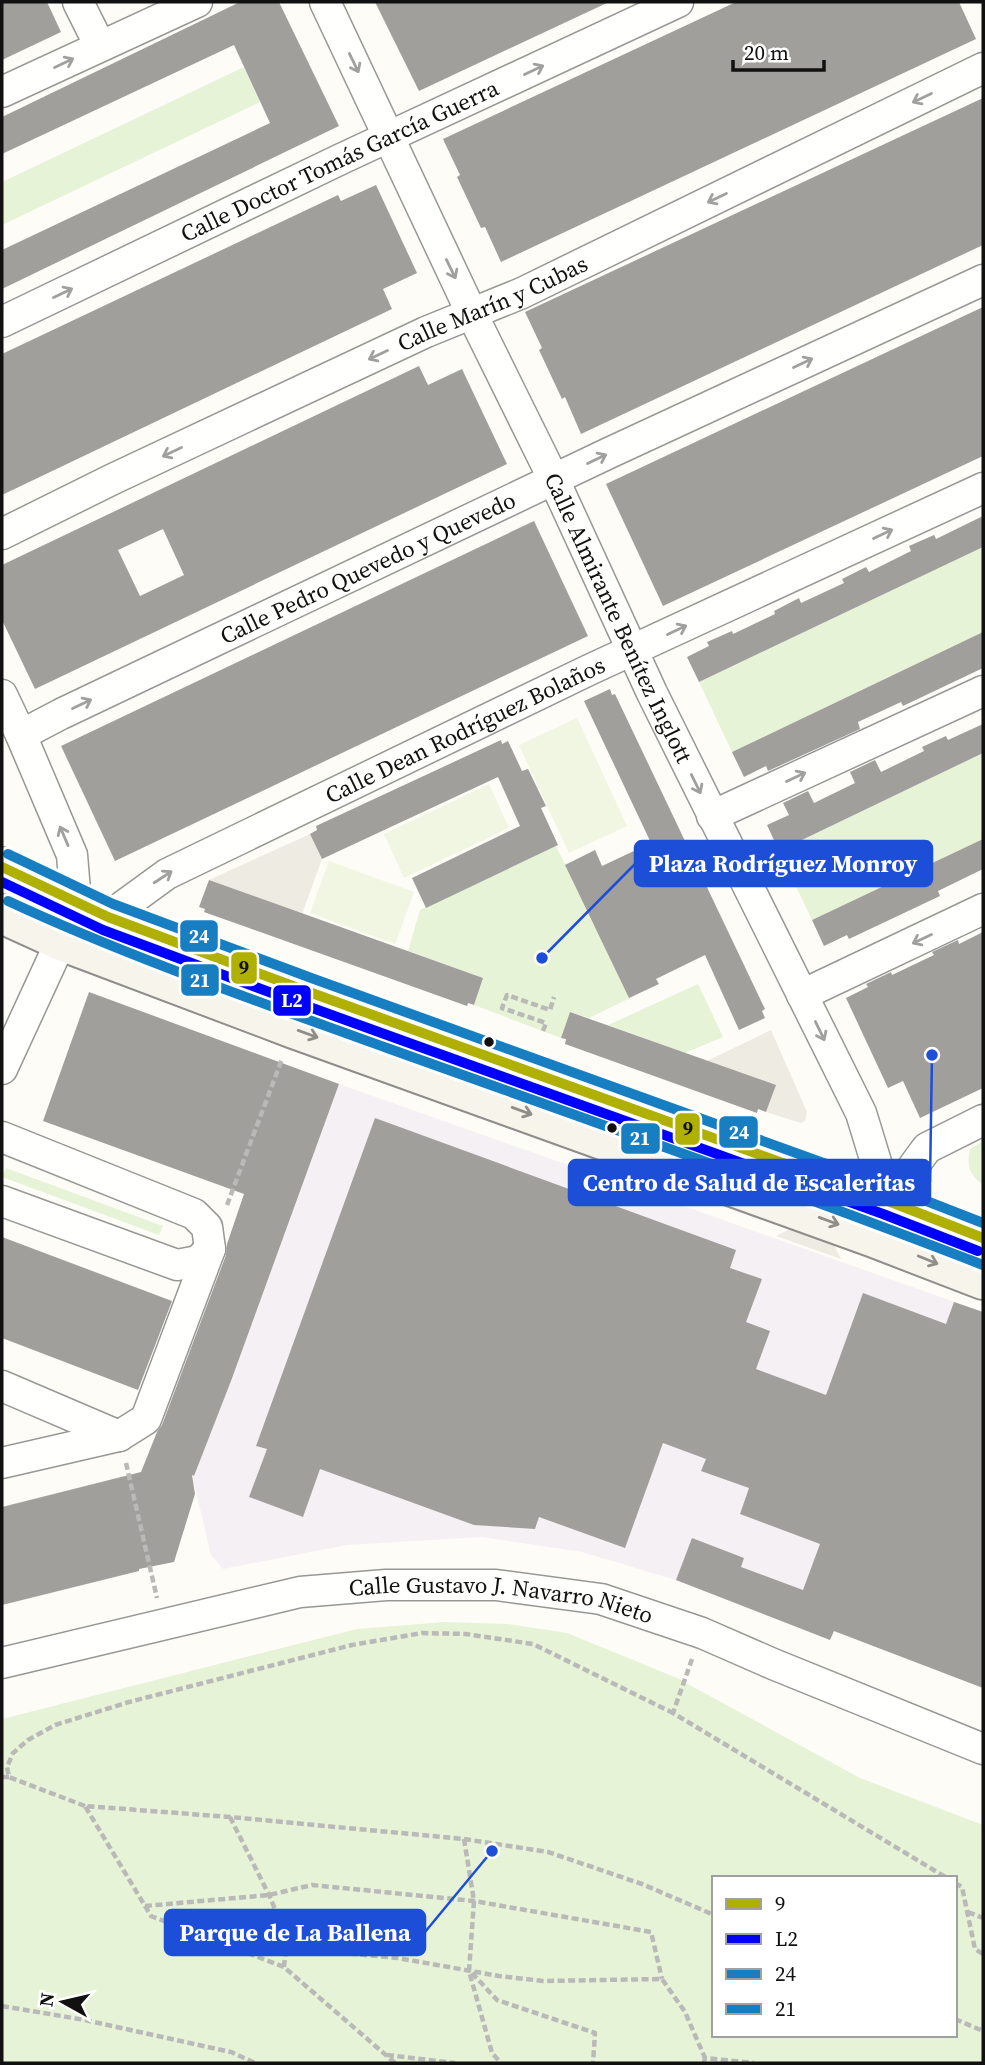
<svg xmlns="http://www.w3.org/2000/svg" width="985" height="2065" viewBox="0 0 985 2065" font-family="'Source Serif 4',serif">
  <style>
    .industrial { fill: #f5f0f3 }
    .green { fill: #e7f3d7; fill-rule: evenodd }
    .pitch { fill: #f0f6e1 }
    .plaza { fill: #edebe2 }
    .building { fill: #a19f9c; fill-rule: evenodd }
    .lines { fill: none; stroke-linecap: round; stroke-linejoin: round }
    .street-casing { stroke: #979795; stroke-width: 33 }
    .secondary-casing { stroke: #8e8d8b; stroke-width: 42 }
    .path { stroke: #b9b9b8; stroke-width: 4.5; stroke-dasharray: 7 3.5; stroke-linecap: butt }
    .street { stroke: #fffffe; stroke-width: 30 }
    .secondary { stroke: #f6f4eb; stroke-width: 38 }
    .bus-1-casing { stroke: #fff; stroke-width: 16 }
    .bus-2-casing { stroke: #fff; stroke-width: 16 }
    .bus-3-casing { stroke: #fff; stroke-width: 16 }
    .bus-4-casing { stroke: #fff; stroke-width: 16 }
    .bus-1 { stroke: #b0b003; stroke-width: 10 }
    .bus-2 { stroke: #00f; stroke-width: 10 }
    .bus-3 { stroke: #187ec2; stroke-width: 10 }
    .bus-4 { stroke: #187ec2; stroke-width: 10 }
    .oneway { stroke: #a0a09f }
    .oneway2 { stroke: #8f8e89 }
    .bus-dot { fill: #111; stroke: #fff; stroke-width: 2.5 }
    .labels { text-anchor: middle; stroke-width: 7; stroke-linejoin: round; paint-order: stroke }
    .street-label { font-size: 23px; fill: #111; stroke: #fff }
    .leader { fill: none; stroke: #1d4ed8; stroke-width: 2.5 }
    .callout-dot { fill: #1d4ed8; stroke: #fff; stroke-width: 2.5 }
    .callout { fill: #1d4ed8; stroke: #1d4ed8; stroke-width: 2.5 }
    .callout-label { font-size: 24px; text-anchor: middle; font-weight: bold; fill: #fff }
    .line-badge { stroke: #fff; stroke-width: 2.5 }
    .badge-label { font-size: 19px; text-anchor: middle; font-weight: bold; fill: #fff }
    .pale-badge-label { font-size: 19px; text-anchor: middle; font-weight: bold; fill: #111 }
  </style>
  <rect width="100%" height="100%" fill="#fdfcf7"/>
  <polygon class="industrial" points="339,1084 983,1312 983,1688 834,1631 830,1640 676,1580 582,1552 482,1537 347,1545 223,1569 211,1555 193,1479 231,1381"/>
  <g class="green">
    <polygon points="244,67 260,102 2,225 2,182"/>
    <polygon points="983,547 983,632 732,752 699,682"/>
    <polygon points="983,753 983,839 812,920 779,851"/>
    <polygon points="554,842 565,864 571,862 569,873 593,924 634,996 589,1018 570,1012 561,1038 474,1005 483,978 408,951 420,910 483,880"/>
    <polygon points="698,984 723,1037 685,1053 608,1025"/>
    <path d="M983 1141V1185C970 1175 966 1166 970 1149Z"/>
    <polygon points="6,1168 163,1226 159,1235 2,1177"/>
    <path d="M445 1622 508 1624 567 1633 677 1678 860 1778 983 1825V2063H2V1719L357 1629ZM714 1878H955V2035H714Z"/>
  </g>
  <g class="pitch">
    <polygon points="577,718 627,826 569,853 519,745"/>
    <polygon points="489,784 509,828 404,878 384,834"/>
    <polygon points="329,861 414,892 395,944 310,913"/>
  </g>
  <g class="plaza">
    <polygon points="310,834 322,859 302,914 209,880"/>
    <polygon points="771,1030 807,1112 805,1121 801,1123 766,1112 775,1086 707,1061"/>
    <polygon points="792,1228 833,1243 841,1259 776,1236"/>
  </g>
  <g class="building">
    <polygon points="2,2 47,2 61,32 2,60"/>
    <polygon points="240,2 279,2 339,126 2,289 2,250 270,123 234,45 2,154 2,117"/>
    <polygon points="375,2 609,2 419,91"/>
    <polygon points="736,2 959,2 976,39 501,262 485,227 481,228 457,177 460,175 443,139"/>
    <polygon points="983,98 983,245 581,434 565,397 562,399 539,350 542,348 525,312"/>
    <polygon points="376,185 417,273 383,289 392,309 2,495 2,354 338,195 341,201"/>
    <polygon points="983,307 983,456 663,606 606,484"/>
    <path d="M419 366 428 385 462 369 507 464 35 689 2 620V565ZM163 529 184 575 140 596 118 550Z"/>
    <polygon points="983,516 983,547 699,682 687,657 709,646 707,642 732,631 733,634 775,614 774,611 799,598 801,603 844,583 842,579 866,567 869,572 911,551 909,546 934,535 936,539"/>
    <polygon points="534,521 588,636 115,861 61,746"/>
    <polygon points="983,632 983,668 903,706 901,702 858,722 860,729 768,771 766,766 744,777 732,752"/>
    <polygon points="610,689 612,695 615,694 765,1009 762,1011 765,1018 739,1030 705,955 656,979 659,984 629,998 565,865 595,850 602,866 651,843 584,701"/>
    <polygon points="983,724 983,753 779,851 767,825 789,815 783,803 808,791 814,803 855,783 850,772 875,760 881,772 924,751 922,747 946,736 948,740"/>
    <polygon points="501,740 502,744 508,741 522,771 528,769 546,806 541,808 558,845 426,908 412,878 520,826 498,777 322,859 310,834 317,830 316,826"/>
    <polygon points="983,839 983,869 938,891 940,896 849,939 847,935 824,946 812,920"/>
    <polygon points="209,880 483,978 474,1005 468,1003 467,1006 204,912 205,909 199,907"/>
    <polygon points="983,932 983,1088 920,1118 903,1081 888,1088 846,998 868,987 866,984 891,972 892,975 934,955 932,952 958,940 959,944"/>
    <polygon points="89,992 339,1084 231,1381 194,1476 192,1475 195,1494 174,1562 139,1569 139,1571 2,1605 2,1507 141,1472 157,1432 162,1425 226,1255 227,1244 244,1194 43,1121"/>
    <polygon points="570,1012 776,1085 766,1112 758,1109 757,1113 565,1044 566,1039 561,1038"/>
    <polygon points="375,1118 736,1250 730,1268 762,1279 746,1322 770,1331 756,1369 826,1395 863,1293 946,1324 954,1302 983,1312 983,1688 834,1631 830,1640 676,1580 692,1538 744,1558 741,1567 803,1590 820,1544 740,1514 749,1488 701,1471 706,1459 663,1443 625,1548 539,1517 535,1529 474,1525 320,1469 303,1517 249,1497 267,1449 256,1446"/>
    <polygon points="2,1237 172,1301 138,1390 2,1338"/>
  </g>
  <g class="lines">
    <defs>
      <g id="street">
        <polyline points="78,2 100,46"/>
        <path id="s1" d="M325 2 472 314 554 480 652 693 861 1113 888 1201"/>
        <polyline points="2,92 197,2"/>
        <path id="s2" d="M2 322 341 159 678 2"/>
        <path id="s3" d="M2 534 113 479 426 332 522 293 983 68"/>
        <polyline points="2,695 21,735 72,855 76,903 61,941 2,1069"/>
        <path id="s4" d="M21 735 61 714 609 453 983 280"/>
        <polyline points="712,816 983,691"/>
        <path id="s5" d="M108 917 167 874 589 670 983 488"/>
        <polyline points="802,995 983,909"/>
        <polyline points="2,1137 194,1214 207,1227 210,1249 146,1419 119,1436"/>
        <polyline points="2,1201 177,1265 198,1261 210,1249"/>
        <polyline points="883,1214 888,1201 927,1148 983,1120"/>
        <polyline points="2,1386 119,1436 2,1463"/>
        <path id="s6" d="M2 1663 300 1592 386 1585H496L601 1599 702 1633 773 1664 983 1749"/>
      </g>
      <g id="secondary">
        <polyline points="2,867 108,917 309,992 888,1201 983,1238"/>
        <polyline points="2,914 61,941 294,1029 874,1238 983,1280"/>
      </g>
    </defs>
    <use href="#street" class="street-casing"/>
    <use href="#secondary" class="secondary-casing"/>
    <g class="path">
      <polyline points="543,1031 546,1023 502,1008 507,995 550,1010 554,997"/>
      <polyline points="227,1205 282,1059"/>
      <polyline points="126,1463 157,1598"/>
      <polyline points="692,1659 673,1713 947,1878"/>
      <polyline points="2,1777 9,1777"/>
      <polyline points="85,1806 9,1777 7,1767 13,1753 28,1740 55,1725 129,1702 352,1645 422,1633 466,1634 533,1644 673,1713"/>
      <polyline points="230,1817 269,1895 287,1938 311,1950 398,1958 499,1976 543,1981 662,1979 685,2012 705,2058"/>
      <polyline points="464,1839 474,1901 469,1971 492,2053 501,2063"/>
      <polyline points="955,1883 962,1887 975,1949 983,1954"/>
      <polyline points="145,1906 269,1895 312,1885 474,1901 651,1932 662,1979"/>
      <polyline points="968,1912 983,1918"/>
      <polyline points="284,1967 287,1938"/>
      <polyline points="472,1973 497,2000 595,2033 593,2063"/>
      <polyline points="2,2006 85,2020 231,2052 255,2063"/>
      <polyline points="955,2019 983,2031"/>
      <polyline points="387,2055 455,2063"/>
      <polyline points="395,2063 284,1967 151,1916 85,1806 230,1817 464,1839 548,1852 642,1884 714,1915"/>
      <polyline points="704,2063 705,2058 754,2063"/>
    </g>
    <use href="#street" class="street"/>
    <use href="#secondary" class="secondary"/>
    <defs>
      <polyline id="bus-1" points="2,867 108,917 309,992 888,1201 983,1238"/>
      <polyline id="bus-2" points="2,882 103,930 304,1005 883,1214 978,1251"/>
      <polyline id="bus-3" points="8,854 113,904 314,979 893,1188 983,1223"/>
      <path id="bus-4" d="M8 901C131 958 260 1002 387 1048 586 1119 786 1189 983 1265"/>
    </defs>
    <use href="#bus-1" class="bus-1-casing"/>
    <use href="#bus-2" class="bus-2-casing"/>
    <use href="#bus-3" class="bus-3-casing"/>
    <use href="#bus-4" class="bus-4-casing"/>
    <use href="#bus-1" class="bus-1"/>
    <use href="#bus-2" class="bus-2"/>
    <use href="#bus-3" class="bus-3"/>
    <use href="#bus-4" class="bus-4"/>
  </g>
  <defs><path id="oneway-shaft" d="M-6 0H5M1.5-3L5.5 0L1.5 3" fill="none" stroke-width="1.6" stroke-linecap="round" stroke-linejoin="round" transform="scale(1.75)"/></defs>
  <g class="oneway">
    <use href="#oneway-shaft" transform="translate(64 63) rotate(-25)"/>
    <use href="#oneway-shaft" transform="translate(354 63) rotate(64)"/>
    <use href="#oneway-shaft" transform="translate(534 70) rotate(-25)"/>
    <use href="#oneway-shaft" transform="translate(922 98) rotate(154)"/>
    <use href="#oneway-shaft" transform="translate(717 198) rotate(154)"/>
    <use href="#oneway-shaft" transform="translate(451 269) rotate(64)"/>
    <use href="#oneway-shaft" transform="translate(63 293) rotate(-26)"/>
    <use href="#oneway-shaft" transform="translate(378 355) rotate(155)"/>
    <use href="#oneway-shaft" transform="translate(803 363) rotate(-25)"/>
    <use href="#oneway-shaft" transform="translate(172 452) rotate(155)"/>
    <use href="#oneway-shaft" transform="translate(597 459) rotate(-26)"/>
    <use href="#oneway-shaft" transform="translate(883 534) rotate(-25)"/>
    <use href="#oneway-shaft" transform="translate(677 630) rotate(-25)"/>
    <use href="#oneway-shaft" transform="translate(82 704) rotate(-26)"/>
    <use href="#oneway-shaft" transform="translate(796 777) rotate(-25)"/>
    <use href="#oneway-shaft" transform="translate(696 784) rotate(64)"/>
    <use href="#oneway-shaft" transform="translate(64 836) rotate(-113)"/>
    <use href="#oneway-shaft" transform="translate(163 877) rotate(-33)"/>
    <use href="#oneway-shaft" transform="translate(922 939) rotate(155)"/>
    <use href="#oneway-shaft" transform="translate(820 1031) rotate(64)"/>
  </g>
  <g class="oneway2">
    <use href="#oneway-shaft" transform="translate(308 1034) rotate(20)"/>
    <use href="#oneway-shaft" transform="translate(522 1111) rotate(20)"/>
    <use href="#oneway-shaft" transform="translate(829 1221) rotate(20)"/>
    <use href="#oneway-shaft" transform="translate(928 1260) rotate(22)"/>
  </g>
  <g class="bus-dot">
    <circle cx="489" cy="1042" r="6"/>
    <circle cx="612" cy="1128" r="6"/>
  </g>
  <g class="labels">
    <g class="street-label">
      <text dy="8" stroke="none"><textPath href="#s2" startOffset="374">Calle Doctor Tomás García Guerra</textPath></text>
      <text dy="8" stroke="none"><textPath href="#s3" startOffset="542">Calle Marín y Cubas</textPath></text>
      <text dy="8" stroke="none"><textPath href="#s4" startOffset="385">Calle Pedro Quevedo y Quevedo</textPath></text>
      <text dy="8" stroke="none"><textPath href="#s1" startOffset="682">Calle Almirante Benítez Inglott</textPath></text>
      <text dy="8" stroke="none"><textPath href="#s5" startOffset="404">Calle Dean Rodríguez Bolaños</textPath></text>
      <text dy="8" stroke="none"><textPath href="#s6" startOffset="509">Calle Gustavo J. Navarro Nieto</textPath></text>
    </g>
  </g>
  <path class="leader" d="M542 958L635 864M932 1055L930 1182M492 1851L425 1932"/>
  <g class="callout-dot">
    <circle cx="542" cy="958" r="7"/>
    <circle cx="932" cy="1055" r="7"/>
    <circle cx="492" cy="1851" r="7"/>
  </g>
  <g class="callout">
    <rect x="635" y="841" width="297" height="45" rx="7"/>
    <rect x="569" y="1160" width="361" height="45" rx="7"/>
    <rect x="165" y="1910" width="260" height="45" rx="7"/>
  </g>
  <g class="callout-label">
    <text x="783" y="872">Plaza Rodríguez Monroy</text>
    <text x="749" y="1191">Centro de Salud de Escaleritas</text>
    <text x="295" y="1941">Parque de La Ballena</text>
  </g>
  <g class="line-badge">
    <rect x="179" y="919" width="40" height="34" rx="7" fill="#187ec2"/>
    <rect x="230" y="951" width="28" height="34" rx="7" fill="#b0b003"/>
    <rect x="180" y="963" width="40" height="34" rx="7" fill="#187ec2"/>
    <rect x="272" y="984" width="40" height="33" rx="7" fill="#00f"/>
    <rect x="674" y="1112" width="27" height="34" rx="7" fill="#b0b003"/>
    <rect x="718" y="1115" width="41" height="34" rx="7" fill="#187ec2"/>
    <rect x="620" y="1122" width="41" height="33" rx="7" fill="#187ec2"/>
  </g>
  <g class="badge-label">
    <text x="199" y="943">24</text>
    <text x="200" y="987">21</text>
    <text x="292" y="1007">L2</text>
    <text x="739" y="1139">24</text>
    <text x="640" y="1145">21</text>
  </g>
  <g class="pale-badge-label">
    <text x="244" y="974">9</text>
    <text x="688" y="1135">9</text>
  </g>
  <rect width="985" height="2065" fill="none" stroke="#111111" stroke-width="7"/>
  <rect x="712" y="1876" width="245" height="161" fill="#ffffff" stroke="#a0a0a0" stroke-width="2"/>
  <rect x="726" y="1899" width="35" height="10" fill="#b0b003" stroke="#a0a0a0" stroke-width="2"/>
  <text x="775" y="1911" font-size="21" fill="#111111">9</text>
  <rect x="726" y="1934" width="35" height="10" fill="#0000ff" stroke="#a0a0a0" stroke-width="2"/>
  <text x="775" y="1946" font-size="21" fill="#111111">L2</text>
  <rect x="726" y="1969" width="35" height="10" fill="#187ec2" stroke="#a0a0a0" stroke-width="2"/>
  <text x="775" y="1981" font-size="21" fill="#111111">24</text>
  <rect x="726" y="2004" width="35" height="10" fill="#187ec2" stroke="#a0a0a0" stroke-width="2"/>
  <text x="775" y="2016" font-size="21" fill="#111111">21</text>
  <g transform="translate(63 2002) rotate(278)" stroke="#ffffff" stroke-width="5" paint-order="stroke">
  <path d="M0-5L12 26L0 18L-12 26Z" fill="#111111"/>
  <text y="-10" font-size="19" font-weight="bold" text-anchor="middle" fill="#111111">N</text>
  </g>
  <path d="M733 60v10h91v-10" fill="none" stroke="#111111" stroke-width="3.5"/>
  <text x="744" y="60" font-size="21" fill="#111111" stroke="#ffffff" stroke-width="5" paint-order="stroke">20 m</text>
</svg>
